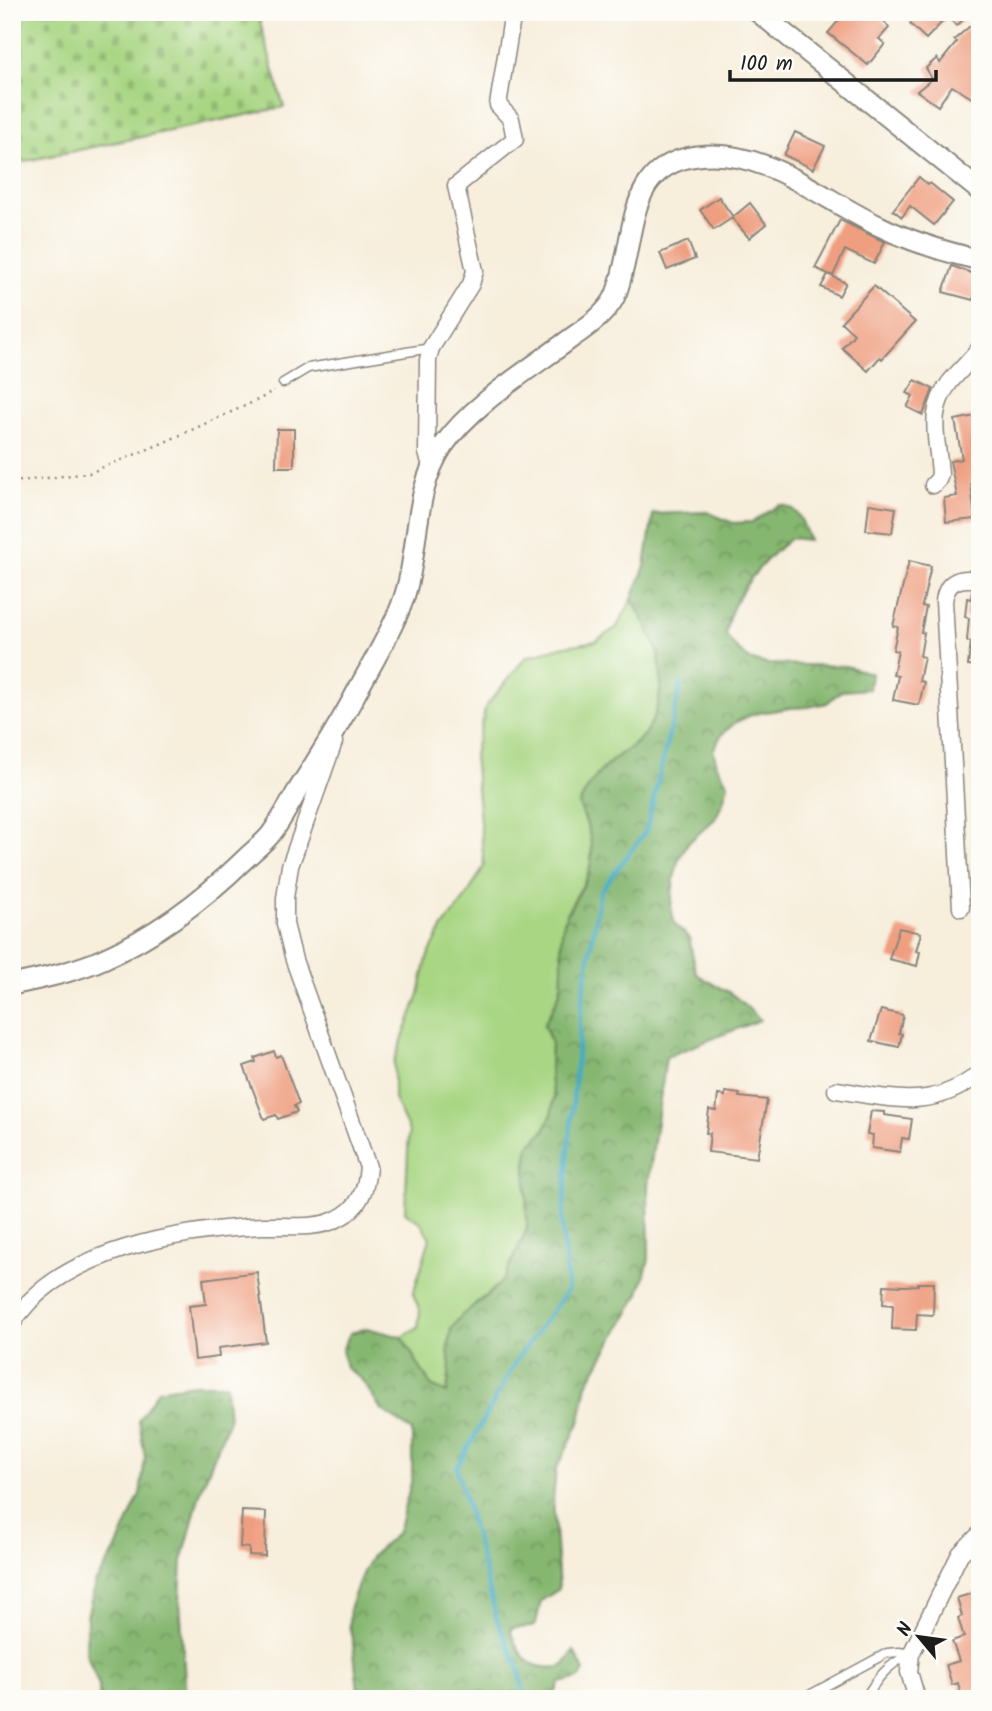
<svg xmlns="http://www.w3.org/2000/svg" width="992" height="1711" viewBox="0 0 992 1711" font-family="Kalam,sans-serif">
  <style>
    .green { fill: #a8d683; stroke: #627950; stroke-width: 2 }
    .forest { fill: url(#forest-crowns); stroke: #516a46; stroke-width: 2 }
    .cemetery { fill: url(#cemetery-stones); stroke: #627950; stroke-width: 2 }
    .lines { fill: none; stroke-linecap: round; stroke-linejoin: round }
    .stream { stroke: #44abc4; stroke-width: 4.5 }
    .building { fill: #ef9e80 }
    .service-casing { stroke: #8a857c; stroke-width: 11 }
    .minor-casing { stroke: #8a857c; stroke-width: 19 }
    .tertiary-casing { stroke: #8a857c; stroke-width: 23 }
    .path { stroke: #8a857c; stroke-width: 2.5; stroke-dasharray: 2 5; stroke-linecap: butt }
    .service { stroke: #fff; stroke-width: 8 }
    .minor { stroke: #fff; stroke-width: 16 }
    .tertiary { stroke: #fff; stroke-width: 19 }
  </style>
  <defs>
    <pattern id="forest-crowns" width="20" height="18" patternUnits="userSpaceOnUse" patternTransform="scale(1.75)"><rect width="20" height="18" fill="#86b771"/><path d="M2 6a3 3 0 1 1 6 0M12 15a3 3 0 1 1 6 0" fill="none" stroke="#6d945c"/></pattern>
    <pattern id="cemetery-stones" width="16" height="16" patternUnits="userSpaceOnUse" patternTransform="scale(1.75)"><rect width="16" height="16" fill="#a8d683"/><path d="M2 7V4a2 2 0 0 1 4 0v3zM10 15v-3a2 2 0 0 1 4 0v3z" fill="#90b771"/></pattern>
  </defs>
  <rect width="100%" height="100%" fill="#fdfcf7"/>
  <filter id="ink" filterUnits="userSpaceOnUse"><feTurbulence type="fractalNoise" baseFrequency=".0143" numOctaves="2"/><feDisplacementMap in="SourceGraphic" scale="14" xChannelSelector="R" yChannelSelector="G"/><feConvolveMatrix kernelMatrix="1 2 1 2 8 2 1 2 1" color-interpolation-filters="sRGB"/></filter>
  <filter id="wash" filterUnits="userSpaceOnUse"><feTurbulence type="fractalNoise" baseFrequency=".00686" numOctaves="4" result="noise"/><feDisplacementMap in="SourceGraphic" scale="28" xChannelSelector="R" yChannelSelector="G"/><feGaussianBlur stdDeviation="1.57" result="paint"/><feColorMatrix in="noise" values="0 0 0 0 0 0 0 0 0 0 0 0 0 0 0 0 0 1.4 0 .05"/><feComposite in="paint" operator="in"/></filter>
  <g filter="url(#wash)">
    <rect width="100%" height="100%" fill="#f7eedc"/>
    <path class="green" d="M632 599C641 615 650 630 656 647 666 675 661 717 640 739 633 747 623 752 615 759 599 771 586 788 580 805 590 829 598 858 584 883 576 897 567 909 563 926 559 947 565 970 560 991 557 1002 549 1014 544 1025L551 1042 550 1079 554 1097 551 1116 543 1132 529 1146 526 1164 527 1229 504 1279 491 1292 476 1303 448 1347 450 1366 447 1394 431 1386 402 1337 418 1328 420 1311 413 1294 430 1238 420 1222 405 1212 409 1131 394 1099V1062L419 994 427 958 443 927 466 897 484 866 474 755 486 706 526 657 561 647 596 641 617 627Z"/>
    <g class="forest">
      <path d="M779 505C799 505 803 524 809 540L791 538C765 558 727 600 726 635L737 649 751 660 768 664 845 666 871 673 869 689 841 691 827 703 808 707 790 708 753 714 736 722 722 734 713 750 718 768 728 784 723 802 715 819 687 844 678 861 674 879 671 907 675 925 689 937 696 973C707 982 718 986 730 993 741 1000 750 1010 760 1020L666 1057 648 1185 649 1259 644 1278 638 1296 587 1384 580 1421 556 1470 553 1499 559 1589 541 1601 536 1623 532 1627 511 1628C510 1635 513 1638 516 1644 526 1666 538 1669 562 1667L574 1651 584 1671 580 1678 560 1683 552 1699H359L353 1643 349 1625 350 1606 363 1572 372 1556 398 1532 412 1479V1431L381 1409 361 1379 346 1368 342 1350 350 1333 367 1328 402 1337 431 1386 447 1393 450 1366 448 1348 451 1329 462 1315 491 1292 504 1279 527 1229 526 1164 529 1146 543 1132 551 1116 554 1097 550 1079 551 1042 544 1025C549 1014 557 1002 560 991 565 970 559 947 563 926 567 907 580 895 587 878 597 854 590 828 579 805 586 788 599 771 614 759 623 752 632 747 640 739 661 717 666 676 656 647 650 630 641 615 632 599L645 566 653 514 707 512 733 523 752 522Z"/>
      <polygon points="193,1384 226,1384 229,1420 201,1489 182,1562 180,1600 186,1699 99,1699 99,1686 86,1653 87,1617 95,1583 115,1551 140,1494 145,1458 139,1420 158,1390"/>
    </g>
    <polygon class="cemetery" points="12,12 257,12 284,107 12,164"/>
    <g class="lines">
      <polyline class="stream" points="525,1699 519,1669 498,1623 457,1468 516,1361 568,1289 562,1226 582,1000 600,892 646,831 681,684"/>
    </g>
    <g id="blocks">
      <g class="building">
        <polygon points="846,12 877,12 889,28 879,39 885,44 868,65 828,33"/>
        <polygon points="920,12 970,12 957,26 947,17 926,39 910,24"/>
        <polygon points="970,26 980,33 980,103 952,86 938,106 917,91 932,79 926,68 937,58 940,63 957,42 954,40"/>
        <polygon points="795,132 825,146 813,169 784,155"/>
        <polygon points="919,177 928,185 930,183 953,202 934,225 910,206 902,217 893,210"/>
        <polygon points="719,197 733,217 750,203 766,224 749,238 732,218 714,230 700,210"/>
        <polygon points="840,220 885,242 874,264 845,250 833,276 815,268"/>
        <polygon points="688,241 695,259 667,270 660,253"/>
        <polygon points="952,266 980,276 980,290 976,289 973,300 943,292"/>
        <polygon points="828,274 846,283 839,296 821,287"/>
        <polygon points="874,286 915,322 882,359 880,357 868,371 842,348 854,334 841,322"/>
        <polygon points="915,380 933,389 923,415 907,407 913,396 907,393"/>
        <polygon points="980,415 980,438 972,439 980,480 971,483 975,519 946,522 944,498 957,496 950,461 962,459 955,420"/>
        <polygon points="277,429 294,429 294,467 276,467"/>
        <polygon points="869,504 896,508 892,533 866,530"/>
        <polygon points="909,561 931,566 922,606 926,607 921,632 924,633 920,656 924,657 919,681 924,682 919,705 893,700 898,676 893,675 898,651 893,650 898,627 893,626"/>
        <polygon points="972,590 980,591 980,666 968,665 971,642 967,641 969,618 965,617 967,598 971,599"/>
        <polygon points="899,928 921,933 916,951 920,952 917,966 889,959"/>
        <polygon points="881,1010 903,1015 899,1033 902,1034 899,1047 871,1041"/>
        <polygon points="274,1051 276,1057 281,1055 299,1104 294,1106 297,1112 278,1119 276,1115 264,1119 244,1066 256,1062 255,1058"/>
        <polygon points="725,1092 740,1094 739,1097 767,1100 757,1158 708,1152 710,1133 706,1133 709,1110 716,1111 718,1095 725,1096"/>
        <polygon points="871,1111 884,1112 884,1115 912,1119 909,1139 902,1138 900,1152 872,1148 873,1135 867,1134"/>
        <polygon points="257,1272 266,1342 218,1348 219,1357 195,1360 189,1306 206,1304 203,1279"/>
        <polygon points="918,1283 934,1283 933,1315 917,1314 916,1330 892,1329 893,1305 883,1304 884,1285 905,1286 918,1285"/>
        <polygon points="242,1511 266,1512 265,1556 249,1555 249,1548 240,1547"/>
        <polygon points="980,1591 980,1654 975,1656 980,1673 980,1699 962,1699 958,1683 952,1685 946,1665 959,1661 952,1641 964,1637 958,1618 962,1616 957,1598"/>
      </g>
    </g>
  </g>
  <g filter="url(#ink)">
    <use href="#blocks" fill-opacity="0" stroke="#8a857c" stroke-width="2"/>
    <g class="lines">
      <defs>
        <g id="service">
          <polyline points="283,383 308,368 431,348"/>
          <path d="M802 1699 887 1653 899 1652 911 1654C888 1664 877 1678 865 1699"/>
        </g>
        <g id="minor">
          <polyline points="431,465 427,453 428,360 431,348 471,284 475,271 456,186 515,139 511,119 498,105 513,12"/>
          <path d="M933 485 938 480 940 474C938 439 926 413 950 382 960 370 971 360 980 348"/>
          <path d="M961 908 944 601C947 579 960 578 980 579"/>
          <path d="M836 1090C891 1098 932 1112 980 1073"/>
          <path d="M12 1324C58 1249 183 1230 263 1226 286 1225 316 1230 337 1219 360 1208 366 1190 368 1167L294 960 285 924V898L290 866 334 742"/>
          <polyline points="917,1699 909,1672 911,1654 960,1554 980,1534"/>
        </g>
        <g id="tertiary">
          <polyline points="758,12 980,191"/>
          <path d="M12 985C43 978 74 972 103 959 155 936 205 898 245 859 253 851 264 843 271 834 281 821 289 805 298 790 317 760 337 729 354 697 370 667 388 638 401 606 421 555 411 493 443 446 472 404 529 370 570 339 585 328 603 317 613 300 619 290 621 277 624 266 635 217 635 164 697 156 764 147 820 198 877 225 909 241 945 252 980 260"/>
        </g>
      </defs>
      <use href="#service" class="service-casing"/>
      <use href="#minor" class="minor-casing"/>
      <use href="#tertiary" class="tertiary-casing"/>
      <polyline class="path" points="12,482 89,473 156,446 260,399 274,390"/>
      <use href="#service" class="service"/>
      <use href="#minor" class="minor"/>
      <use href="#tertiary" class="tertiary"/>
    </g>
  </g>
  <rect width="992" height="1711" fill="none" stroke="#fdfcf7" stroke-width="42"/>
  <g transform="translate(919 1637) rotate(299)" stroke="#fdfcf7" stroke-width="5" paint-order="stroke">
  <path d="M0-5L12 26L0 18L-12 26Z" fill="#1c1c1c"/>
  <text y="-10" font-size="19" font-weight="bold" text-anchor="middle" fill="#1c1c1c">N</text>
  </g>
  <path d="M730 70v10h206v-10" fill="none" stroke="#1c1c1c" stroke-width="3.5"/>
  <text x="740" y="70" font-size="21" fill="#1c1c1c" stroke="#fdfcf7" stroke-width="5" paint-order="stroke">100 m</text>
</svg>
